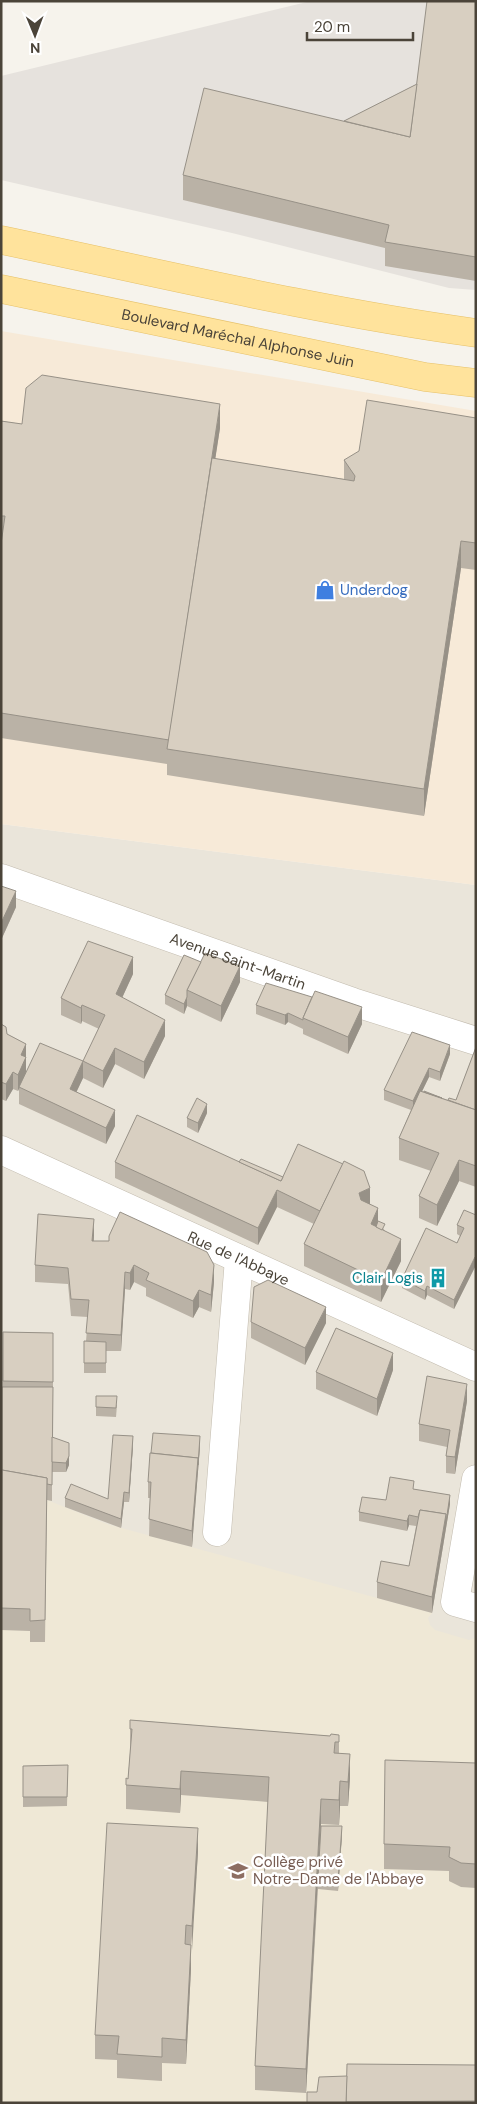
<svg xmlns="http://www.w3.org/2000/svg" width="477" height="2104" viewBox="0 0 477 2104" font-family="'DM Sans',sans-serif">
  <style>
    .residential { fill: #eae5da }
    .commercial { fill: #f7ead8 }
    .industrial { fill: #e6e2dd }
    .education { fill: #efe8d6 }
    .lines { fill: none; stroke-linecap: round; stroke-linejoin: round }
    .minor-casing { stroke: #c2bbae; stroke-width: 29 }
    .major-casing { stroke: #e6c16a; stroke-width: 29 }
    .minor { stroke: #fff; stroke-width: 28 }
    .major { stroke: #ffe39c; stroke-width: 28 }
    .wall { fill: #bab2a6 }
    .shaded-wall { fill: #979187 }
    .building { fill: #d8cfc1; stroke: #979187 }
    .labels { text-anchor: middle; stroke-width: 5; stroke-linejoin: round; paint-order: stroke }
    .street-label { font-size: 15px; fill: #4b4439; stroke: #fff }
    .shop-label { font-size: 15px; fill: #366cbe; stroke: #fff; text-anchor: start }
    .culture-label { font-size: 15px; fill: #0d838f; stroke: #fff; text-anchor: end }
    .education-label { font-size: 15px; fill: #785e54; stroke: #fff; text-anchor: start }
  </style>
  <rect width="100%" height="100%" fill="#f6f3ec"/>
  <polygon class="residential" points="1,824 476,885 476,2103 1,2103"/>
  <polygon class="commercial" points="1,331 476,411 476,885 1,824"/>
  <polygon class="industrial" points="311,1 476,1 476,290 449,288 232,233 1,180 1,76"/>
  <polygon class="education" points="47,1500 107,1524 432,1613 428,1618 430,1625 435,1630 469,1640 476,1638 476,2103 1,2103 1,1515"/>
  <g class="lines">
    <defs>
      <g id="minor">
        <path id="s1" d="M1 878 353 1002 476 1041"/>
        <path id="s2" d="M1 1150 476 1367"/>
        <polyline points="476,1479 455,1602 476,1608"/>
        <polyline points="217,1532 239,1259"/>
      </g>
      <g id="major">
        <path d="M1 240C159 273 316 311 476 333"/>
        <path id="s3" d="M1 289 425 377 476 383"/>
      </g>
    </defs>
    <use href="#minor" class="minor-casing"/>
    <use href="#major" class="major-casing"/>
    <use href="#minor" class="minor"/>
    <use href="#major" class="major"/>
  </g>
  <g class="wall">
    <polygon points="476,1 476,281 385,266 385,248 183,200 183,175 344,121 417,84"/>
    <polygon points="476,418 476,570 461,568 424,816 167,775 167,764 1,738 1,544 2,540 1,540 1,421 22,424 220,428 215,459 344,479 344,460"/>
    <polygon points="1,886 16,907 2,938 1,938"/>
    <polygon points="184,955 240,982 221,1022 187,1006 184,1014 165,1004 165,995"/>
    <polygon points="133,974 122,998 165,1036 144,1079 115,1064 103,1088 83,1078 83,1061 99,1029 82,1021 81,1024 61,1015 61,998"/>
    <polygon points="256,1005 362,1024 348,1054 303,1034 303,1029 288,1022 285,1025 256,1014"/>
    <polygon points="1,1024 7,1034 26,1044 26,1074 83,1078 76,1092 115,1126 106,1144 19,1104 19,1088 18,1091 13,1089 6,1101 1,1099"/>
    <polygon points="476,1047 476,1187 459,1181 437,1226 419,1218 419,1196 431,1171 399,1160 399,1138 411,1110 384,1100 384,1090 450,1054 440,1081 429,1077 422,1091 448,1100 456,1100"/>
    <polygon points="207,1113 198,1133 187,1127 187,1118"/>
    <polygon points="115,1162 239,1162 283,1177 370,1204 378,1221 385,1231 401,1261 381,1302 304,1266 304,1244 314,1224 277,1207 258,1245 115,1178"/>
    <polygon points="476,1215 476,1267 475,1267 454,1309 427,1295 425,1300 402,1288 402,1279 457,1243 460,1236 457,1234 457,1225"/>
    <polygon points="94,1236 94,1241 214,1282 211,1312 199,1307 193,1318 146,1296 146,1288 134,1282 130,1290 125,1289 121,1351 106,1351 106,1373 84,1373 84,1341 86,1341 88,1317 71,1316 68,1284 35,1282 35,1265"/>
    <polygon points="251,1322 326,1323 305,1365 251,1338"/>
    <polygon points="3,1332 53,1333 53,1437 69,1452 69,1465 66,1472 52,1472 52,1501 47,1500 45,1642 30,1642 30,1631 1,1630 1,1493"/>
    <polygon points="393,1370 377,1416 316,1389 316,1372"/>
    <polygon points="96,1396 117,1405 116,1417 96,1416"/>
    <polygon points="467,1401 455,1474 446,1473 446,1456 447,1447 419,1441 419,1424"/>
    <polygon points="133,1446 129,1502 124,1502 121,1528 65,1507 65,1498 108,1499"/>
    <polygon points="200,1446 192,1547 149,1536 150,1498 148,1498 148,1482"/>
    <polygon points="414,1489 450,1504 432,1613 377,1598 377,1582 409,1566 416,1526 409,1525 407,1531 359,1521 359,1512"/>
    <polygon points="130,1720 330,1736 339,1735 339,1753 350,1778 348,1806 340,1806 339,1825 321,1824 321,1826 342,1835 338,1891 318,1889 306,2093 255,2090 255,2066 268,1802 181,1795 180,1813 126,1809 126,1785 128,1779 130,1753"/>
    <polygon points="476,1763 476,1888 461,1887 449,1881 449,1871 384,1869 384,1844"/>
    <polygon points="68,1765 67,1806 23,1807 23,1766"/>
    <polygon points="198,1852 191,1950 191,1969 186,2064 162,2063 162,2081 117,2078 117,2060 95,2059 95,2035"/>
    <polygon points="476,2065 476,2103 307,2103 317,2092 347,2076"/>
  </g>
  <g class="shaded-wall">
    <polygon points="220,404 220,428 171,749 169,749"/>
    <polygon points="461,541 461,568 424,816 424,789"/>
    <polygon points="16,891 16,907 2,938 2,921"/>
    <polygon points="133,957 133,974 116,1011 116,994"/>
    <polygon points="240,966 240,982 221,1022 221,1006"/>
    <polygon points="187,997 187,1006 184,1014 184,1004"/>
    <polygon points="82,1005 82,1021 81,1024 81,1008"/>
    <polygon points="362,1007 362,1024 348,1054 348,1037"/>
    <polygon points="288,1013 288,1022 285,1025 285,1015"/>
    <polygon points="165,1020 165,1036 144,1079 144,1062"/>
    <polygon points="26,1044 26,1074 18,1091 18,1075 21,1055"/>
    <polygon points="450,1045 450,1054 440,1081 440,1072"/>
    <polygon points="115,1048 115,1064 103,1088 103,1071"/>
    <polygon points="83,1061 83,1078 70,1106 70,1089"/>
    <polygon points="429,1068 429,1077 413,1110 413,1101"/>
    <polygon points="13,1072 13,1089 6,1101 6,1084"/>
    <polygon points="207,1104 207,1113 198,1133 198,1123"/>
    <polygon points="115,1110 115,1126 106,1144 106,1128"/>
    <polygon points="459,1160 459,1181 437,1226 437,1205"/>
    <polygon points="370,1188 370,1210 359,1215 359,1193"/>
    <polygon points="277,1190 277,1207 258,1245 258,1228"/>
    <polygon points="378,1208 378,1230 371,1224"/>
    <polygon points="94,1219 94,1236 92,1257 92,1241"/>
    <polygon points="401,1239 401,1261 381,1302 381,1281"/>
    <polygon points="475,1257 475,1267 454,1309 454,1300"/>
    <polygon points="134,1265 134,1282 130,1290 130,1273"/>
    <polygon points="214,1265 214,1282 211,1312 211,1295"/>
    <polygon points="125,1272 125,1289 121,1351 121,1335"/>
    <polygon points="427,1286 427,1295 425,1300 425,1291"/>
    <polygon points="199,1290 199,1307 193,1318 193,1301"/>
    <polygon points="326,1307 326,1323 305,1365 305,1348"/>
    <polygon points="393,1353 393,1370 377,1416 377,1399"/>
    <polygon points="467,1384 467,1401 455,1474 455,1457"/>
    <polygon points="133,1436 133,1446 129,1502 129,1493"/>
    <polygon points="200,1436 200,1446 192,1547 192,1531"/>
    <polygon points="69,1443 69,1465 66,1472 66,1463"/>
    <polygon points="124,1492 124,1502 121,1528 121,1519"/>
    <polygon points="450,1495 450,1504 432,1613 432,1597 446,1514"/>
    <polygon points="409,1515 409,1525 407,1531 407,1521"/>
    <polygon points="350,1754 350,1778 348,1806 348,1782"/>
    <polygon points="181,1771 181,1795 180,1813 180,1789"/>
    <polygon points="340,1781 340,1806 339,1825 339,1800"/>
    <polygon points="321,1799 321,1824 306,2093 306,2069"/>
    <polygon points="342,1826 342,1835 338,1891 338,1881"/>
    <polygon points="198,1828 198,1852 192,1950 192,1926"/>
    <polygon points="191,1945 191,1969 186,2064 186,2040"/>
  </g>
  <g class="building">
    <polygon points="427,1 476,1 476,257 385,242 389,225 183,175 204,88 410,137"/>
    <polygon points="417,84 410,137 344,121"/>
    <polygon points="42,375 220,404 169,740 1,713 1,544 5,516 1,516 1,421 22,424 26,388"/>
    <polygon points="367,400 476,418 476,543 461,541 424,789 167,749 212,458 354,481 355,476 344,460 359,451"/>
    <polygon points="1,886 16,891 2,921 1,921"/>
    <polygon points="88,941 133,957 116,994 165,1020 144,1062 115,1048 103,1071 83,1061 105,1015 82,1005 81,1008 61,998"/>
    <polygon points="205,953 240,966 221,1006 187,990"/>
    <polygon points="184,955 201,962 187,990 187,997 184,1004 165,995"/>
    <polygon points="266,983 312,997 303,1018 303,1020 288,1013 285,1015 256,1005"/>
    <polygon points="315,991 362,1007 348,1037 303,1018"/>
    <polygon points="1,1024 6,1027 7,1034 26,1044 21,1055 26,1057 18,1075 13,1072 6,1084 1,1082"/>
    <polygon points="412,1032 450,1045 440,1072 429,1068 413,1101 384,1090"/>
    <polygon points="40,1043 83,1061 70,1089 115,1110 106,1128 19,1087"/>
    <polygon points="476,1047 476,1110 448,1100 449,1098 456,1100"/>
    <polygon points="420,1091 476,1110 476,1166 459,1160 437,1205 419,1196 439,1153 399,1138"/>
    <polygon points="424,1091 442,1098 424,1092"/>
    <polygon points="197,1098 207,1104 198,1123 187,1118"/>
    <polygon points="137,1115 281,1181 298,1144 343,1164 320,1211 277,1190 258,1228 115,1162"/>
    <polygon points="241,1159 283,1177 281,1181 239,1162"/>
    <polygon points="344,1161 364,1171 370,1188 359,1193 361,1200 378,1208 371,1224 401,1239 381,1281 304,1244"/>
    <polygon points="464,1210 476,1215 476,1258 475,1257 454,1300 427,1286 425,1291 402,1279 426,1228 457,1243 464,1228 457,1225"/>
    <polygon points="120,1212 207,1252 214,1265 211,1295 199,1290 193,1301 146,1280 149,1273 134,1265 130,1273 125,1272 121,1335 86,1333 89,1300 71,1299 68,1268 35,1265 38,1214 94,1219 92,1241 109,1241 109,1236"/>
    <polygon points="378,1221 385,1224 382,1230 376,1227"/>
    <polygon points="268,1280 326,1307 305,1348 251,1322 254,1287"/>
    <polygon points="336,1328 393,1353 377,1399 316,1372"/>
    <polygon points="3,1332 53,1333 53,1382 3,1381"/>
    <polygon points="84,1341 106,1342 106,1363 84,1363"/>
    <polygon points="427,1376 467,1384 455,1457 446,1456 450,1430 419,1424"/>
    <polygon points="2,1387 53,1387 52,1485 47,1484 47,1478 2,1470"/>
    <polygon points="96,1396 117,1396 116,1408 96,1407"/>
    <polygon points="153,1433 200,1436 198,1465 198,1458 151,1453"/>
    <polygon points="113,1435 133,1436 129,1493 124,1492 121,1519 65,1498 71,1484 108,1499"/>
    <polygon points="52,1437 69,1443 69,1456 66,1463 52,1462"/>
    <polygon points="150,1453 198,1458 192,1531 149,1519 151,1482 148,1482"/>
    <polygon points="2,1470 47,1478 45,1620 30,1621 30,1609 1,1608"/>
    <polygon points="390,1477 414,1481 413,1489 450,1495 446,1522 446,1514 420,1510 418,1517 409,1515 407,1521 359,1512 362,1497 386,1500"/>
    <polygon points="420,1510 446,1514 432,1597 377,1582 381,1561 409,1566"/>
    <polygon points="130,1720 330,1736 331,1734 339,1735 339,1742 335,1742 334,1753 350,1754 348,1782 340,1781 339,1800 321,1799 306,2069 255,2066 269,1777 181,1771 180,1789 126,1785 126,1778 128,1779 132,1729 130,1729"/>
    <polygon points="385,1760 476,1763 476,1864 461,1863 449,1857 450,1847 384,1844"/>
    <polygon points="68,1765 67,1797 23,1797 23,1766"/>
    <polygon points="107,1823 198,1828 192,1926 186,1925 185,1944 191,1945 186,2040 162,2038 162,2057 117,2054 119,2036 95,2035"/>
    <polygon points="321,1826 342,1826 338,1881 318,1879"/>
    <polygon points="347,2064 476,2065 476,2101 346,2102"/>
    <polygon points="347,2076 346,2103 307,2103 307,2092 317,2092 319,2077"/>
  </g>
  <defs>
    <symbol id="shop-bare" viewBox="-9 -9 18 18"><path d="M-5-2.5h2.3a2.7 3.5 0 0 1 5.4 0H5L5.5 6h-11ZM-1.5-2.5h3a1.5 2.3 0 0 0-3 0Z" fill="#3f7fe0" stroke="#fff" stroke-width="2.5" paint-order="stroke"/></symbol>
    <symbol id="building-bare" viewBox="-9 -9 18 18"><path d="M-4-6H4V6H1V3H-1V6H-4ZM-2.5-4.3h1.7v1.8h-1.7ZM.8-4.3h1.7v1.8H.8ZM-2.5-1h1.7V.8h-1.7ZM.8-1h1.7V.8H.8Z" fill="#0f9aa8" stroke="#fff" stroke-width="2.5" paint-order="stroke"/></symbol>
    <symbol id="school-bare" viewBox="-9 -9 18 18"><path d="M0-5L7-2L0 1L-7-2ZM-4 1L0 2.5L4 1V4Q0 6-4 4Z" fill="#8d6e63" stroke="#fff" stroke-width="2.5" paint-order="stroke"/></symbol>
  </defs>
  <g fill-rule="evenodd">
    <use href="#shop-bare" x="311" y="576" width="28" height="28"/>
    <use href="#building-bare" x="424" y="1264" width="28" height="28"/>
    <use href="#school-bare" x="224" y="1857" width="28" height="28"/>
  </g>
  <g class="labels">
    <g class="street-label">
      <text dy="5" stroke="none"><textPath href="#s3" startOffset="242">Boulevard Maréchal Alphonse Juin</textPath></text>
      <text dy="5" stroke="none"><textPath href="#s1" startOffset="251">Avenue Saint-Martin</textPath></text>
      <text dy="5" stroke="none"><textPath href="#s2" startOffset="261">Rue de l'Abbaye</textPath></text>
    </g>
    <g class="shop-label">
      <text x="340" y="595">Underdog</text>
    </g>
    <g class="culture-label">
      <text x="423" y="1283">Clair Logis</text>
    </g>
    <g class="education-label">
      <text x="253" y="1867">Collège privé<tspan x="253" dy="17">Notre-Dame de l'Abbaye</tspan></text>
    </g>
  </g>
  <rect width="477" height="2104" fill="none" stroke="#4b4439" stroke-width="5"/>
  <g transform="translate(35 35) rotate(179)" stroke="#ffffff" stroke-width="4" paint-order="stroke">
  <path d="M0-4L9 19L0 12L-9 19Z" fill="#4b4439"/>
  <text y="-8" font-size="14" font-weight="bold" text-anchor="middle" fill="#4b4439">N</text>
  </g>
  <path d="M307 32v8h106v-8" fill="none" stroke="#4b4439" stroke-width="2.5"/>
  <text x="314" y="32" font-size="15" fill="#4b4439" stroke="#ffffff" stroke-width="4" paint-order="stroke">20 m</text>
</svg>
